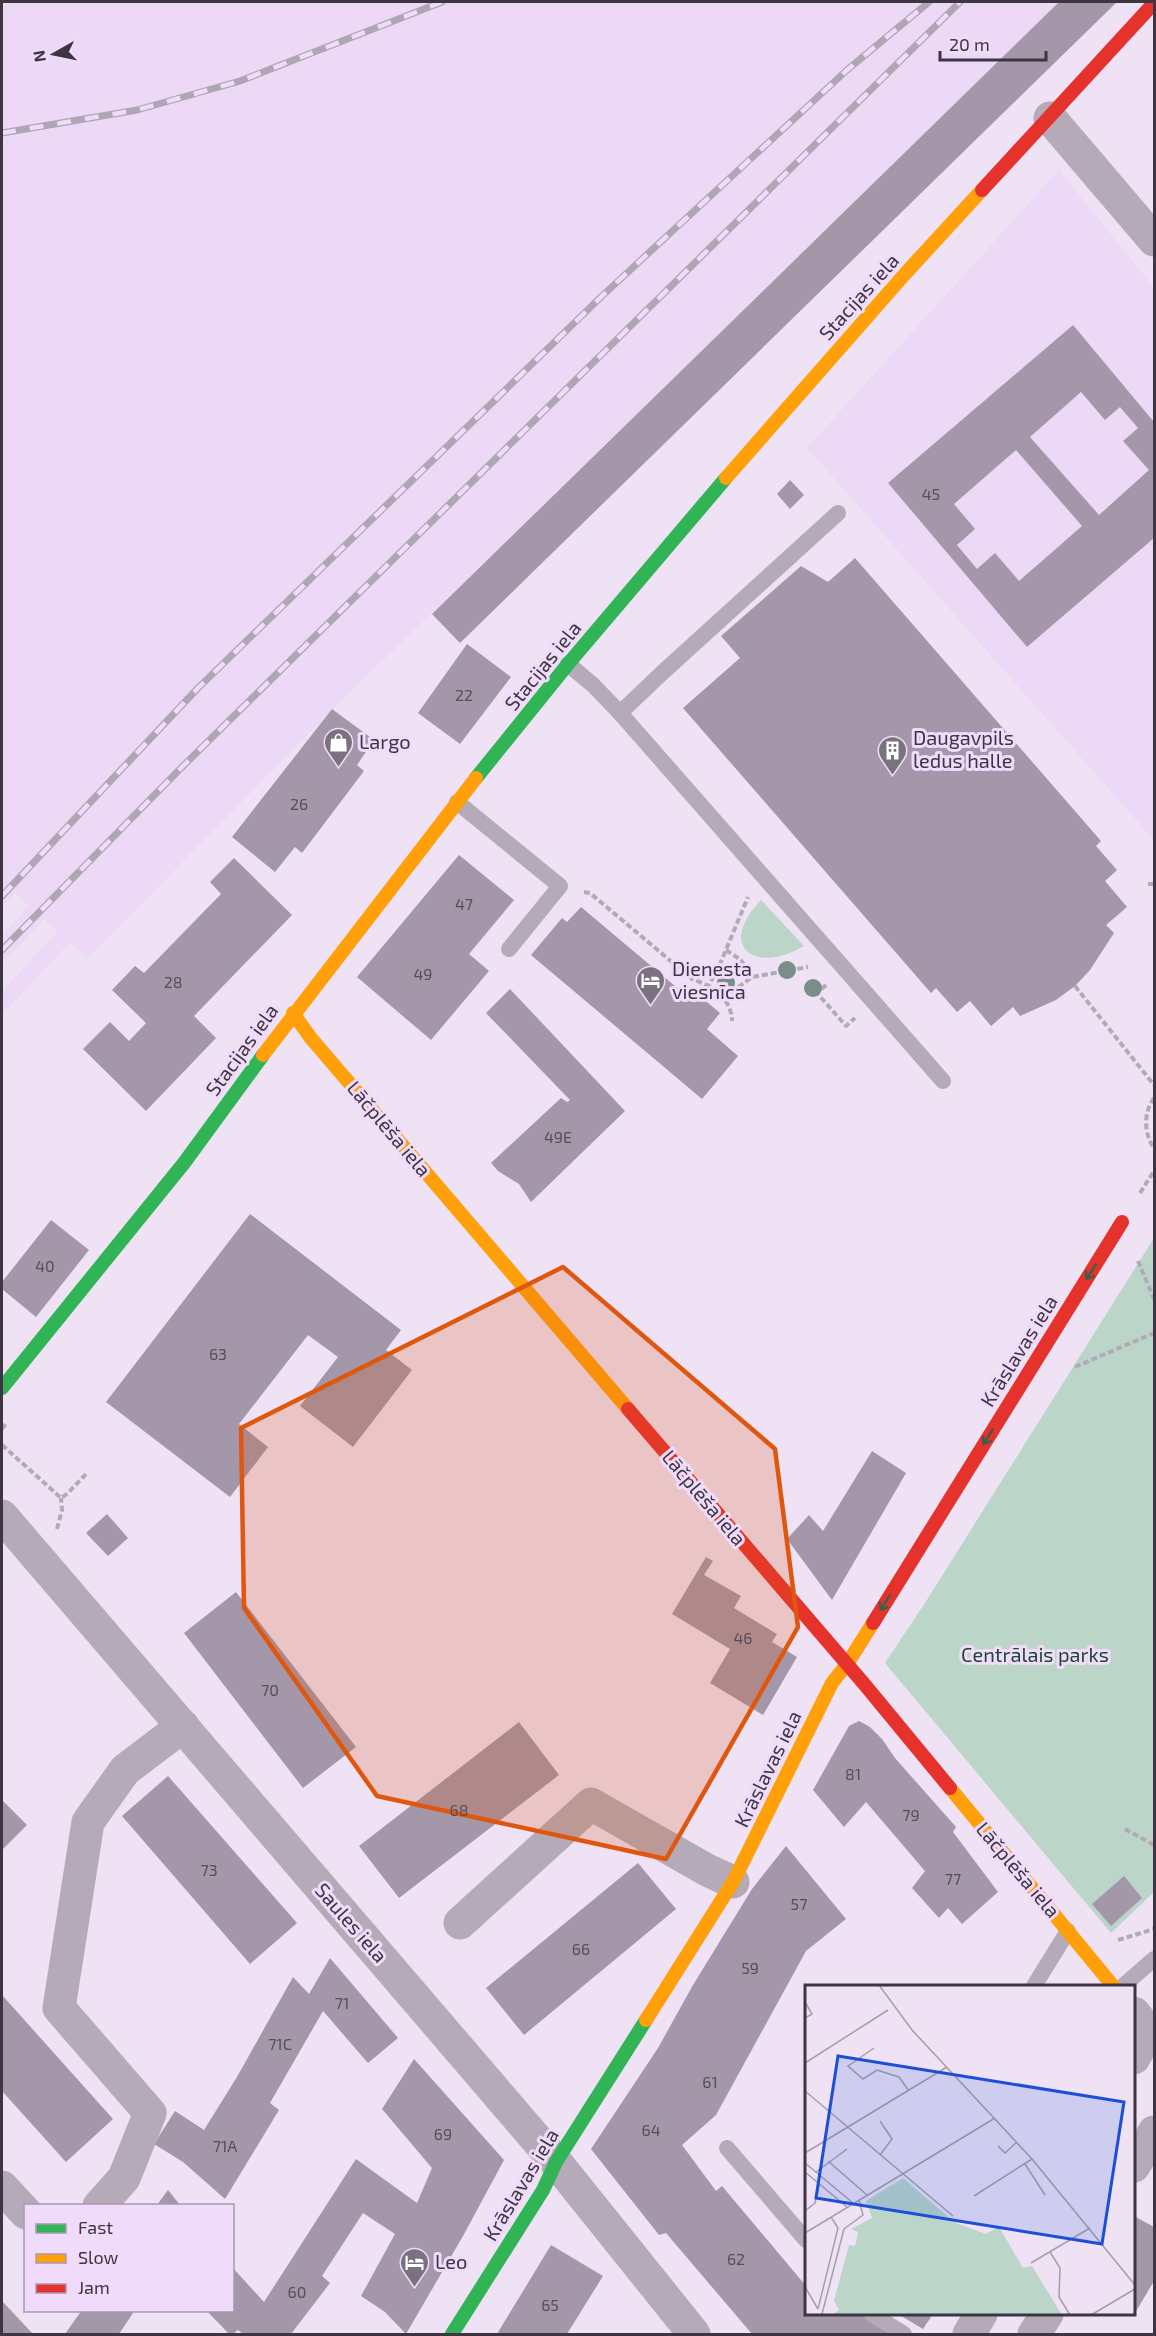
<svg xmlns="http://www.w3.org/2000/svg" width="1156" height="2336" viewBox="0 0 1156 2336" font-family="'Exo 2',sans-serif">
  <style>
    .built { fill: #edd9f6 }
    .green { fill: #bbd5c9 }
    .building { fill: #a397a9; fill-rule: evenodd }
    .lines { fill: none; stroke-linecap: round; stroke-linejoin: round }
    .path { stroke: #b2aab7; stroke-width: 4; stroke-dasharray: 6 3; stroke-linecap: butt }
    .lane { stroke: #b4aab8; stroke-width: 16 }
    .street { stroke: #b4aab8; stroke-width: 33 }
    .fast { stroke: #30b455; stroke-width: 14 }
    .slow { stroke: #ff9f0a; stroke-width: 14 }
    .jam { stroke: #e5322d; stroke-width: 14 }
    .rail-casing { stroke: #aea6b3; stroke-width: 7 }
    .rail { stroke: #f1dbfb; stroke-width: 4.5; stroke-dasharray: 14; stroke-linecap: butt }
    .tree { fill: #798e87 }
    .oneway { stroke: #386148 }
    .marked { fill: #df570f; fill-opacity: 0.2; stroke: #df570f; stroke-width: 4.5; stroke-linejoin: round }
    .labels { text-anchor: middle; stroke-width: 6; stroke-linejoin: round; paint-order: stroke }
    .number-label { font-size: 16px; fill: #564e5b }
    .street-label { font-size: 20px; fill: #3d3541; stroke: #f1dbfb }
    .poi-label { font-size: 20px; fill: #3d3541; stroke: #f1dbfb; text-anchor: start }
    .park-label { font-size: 20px; fill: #19492e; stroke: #f1dbfb }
    .inset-road { fill: none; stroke: #a79dac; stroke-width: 1.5 }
    .view { fill: #1d4ed8; fill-opacity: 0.15; stroke: #1d4ed8; stroke-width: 3 }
    .inset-edge { fill: none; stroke: #3d3541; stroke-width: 3 }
  </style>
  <rect width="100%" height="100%" fill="#eee2f4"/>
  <g class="built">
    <polygon points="2,2 1059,2 332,710 88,958 69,943 2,1015 2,991 58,931 44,919 2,964 2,935 29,906 15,893 2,907"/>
    <polygon points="1059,170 1154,288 1154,840 807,448"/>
  </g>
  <g class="green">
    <path d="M761 900 804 946C755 975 716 947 761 900Z"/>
    <polygon points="1154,1238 1154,1892 1111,1933 885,1663 925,1603"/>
  </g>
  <g class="building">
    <polygon points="1059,2 1117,2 460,643 432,614"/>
    <path d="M1073 325 1154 422V538L1027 647 888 483ZM1081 392 1105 420 1120 407 1138 428 1123 441 1149 470 1099 515 1030 437ZM1016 450 1082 526 1019 581 995 553 977 569 957 545 975 529 954 504Z"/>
    <polygon points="790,480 804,495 790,509 777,494"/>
    <polygon points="855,558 1101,841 1096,846 1117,870 1105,881 1127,907 1106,925 1114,933 1090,970 1075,986 1056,1000 1020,1016 1013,1007 991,1026 970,1001 957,1012 936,988 931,993 683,708 740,658 721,636 801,566 828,582"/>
    <polygon points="467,644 511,677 460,744 418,713"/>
    <polygon points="332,709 374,740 357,765 364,771 302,853 295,847 275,872 232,837"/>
    <polygon points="459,855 514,900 469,954 489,971 431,1040 357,977"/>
    <polygon points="234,858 292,915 194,1016 216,1038 146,1111 83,1049 110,1022 129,1041 146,1023 112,990 135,966 144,973 221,894 210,882"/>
    <polygon points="581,907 688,997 694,991 720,1013 707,1029 738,1056 702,1099 531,955 562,918 567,922"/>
    <polygon points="510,989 625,1111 531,1202 519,1184 498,1171 491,1163 561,1098 567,1102 570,1100 486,1013"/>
    <polygon points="250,1214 401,1330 386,1350 412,1370 353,1447 300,1406 338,1357 308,1335 239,1424 268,1447 230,1497 106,1402"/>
    <polygon points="51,1220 89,1250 36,1317 2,1289 2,1282"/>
    <polygon points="872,1451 906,1473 832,1600 787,1539 809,1515 823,1531"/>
    <polygon points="107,1514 128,1538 108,1556 86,1533"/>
    <polygon points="706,1557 713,1561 704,1575 741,1596 734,1608 777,1634 772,1642 797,1657 763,1715 710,1683 730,1649 672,1614"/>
    <polygon points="236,1592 356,1747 303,1788 184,1633"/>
    <polygon points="859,1721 870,1727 882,1739 895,1758 956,1827 953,1832 998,1892 962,1924 948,1908 939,1918 912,1888 925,1871 866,1802 844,1827 813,1790 849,1726"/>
    <polygon points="519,1722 559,1775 399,1898 359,1846"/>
    <polygon points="168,1776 297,1923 250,1964 122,1816"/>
    <polygon points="2,1800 27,1825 2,1850"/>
    <polygon points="786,1846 846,1919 806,1951 716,2115 682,2145 716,2191 722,2186 806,2286 806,2314 862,2314 892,2334 752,2334 666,2233 659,2235 591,2149 658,2048 693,1985 752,1889"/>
    <polygon points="638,1863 676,1909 524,2035 486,1988"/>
    <polygon points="1124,1876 1142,1898 1111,1926 1092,1904"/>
    <polygon points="330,1958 398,2038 368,2063 323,2011 270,2103 279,2110 225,2199 183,2162 154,2144 175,2111 204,2130 237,2077 293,1977 309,1994"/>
    <polygon points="2,1995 113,2119 66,2162 2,2091"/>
    <polygon points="414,2059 504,2160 463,2236 406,2334 385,2312 361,2296 395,2234 363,2213 322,2276 330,2283 291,2334 243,2334 238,2330 233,2334 229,2334 206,2310 232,2310 232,2267 264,2302 356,2159 417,2203 432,2168 382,2109"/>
    <polygon points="168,2190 180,2205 157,2205"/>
    <polygon points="1134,2216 1154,2227 1154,2281 1135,2313 1134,2312"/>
    <polygon points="551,2245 603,2276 567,2334 497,2334"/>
    <polygon points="2,2301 33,2334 2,2334"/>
    <polygon points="82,2310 135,2310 119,2334 65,2334"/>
    <polygon points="898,2314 933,2314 923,2329"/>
  </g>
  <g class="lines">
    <g class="path">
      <polyline points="1148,884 1154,884"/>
      <path d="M584 892 590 893 692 979C712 986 731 997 732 1021"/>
      <polyline points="726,950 741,960 752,977"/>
      <polyline points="826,985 817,993 846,1026 855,1018"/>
      <polyline points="1075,986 1154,1085"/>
      <polyline points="724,998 752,977 808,967"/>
      <polyline points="694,1002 709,985 720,964 748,897"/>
      <path d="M1154 1098C1143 1113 1144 1134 1154 1148"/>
      <polyline points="1140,1193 1154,1171"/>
      <polyline points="1138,1261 1154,1299"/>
      <polyline points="1075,1367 1154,1333"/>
      <polyline points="2,1429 7,1422"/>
      <polyline points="2,1445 61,1498 68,1493 87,1473"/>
      <polyline points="57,1529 62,1510 61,1498"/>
      <polyline points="1125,1829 1154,1845"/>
      <polyline points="1118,1940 1154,1929"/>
    </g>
    <g class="lane">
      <polyline points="568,664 593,685 620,713 943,1081"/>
      <polyline points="620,713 662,673 838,513"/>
      <polyline points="457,802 560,886 509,949"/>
      <polyline points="1034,1986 1068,1931"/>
      <polyline points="1123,1986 1154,1959"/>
      <polyline points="727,2148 806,2240"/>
      <polyline points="872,2314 904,2334"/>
    </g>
    <g class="street">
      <polyline points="1050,118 1154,240"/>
      <polyline points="2,1516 556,2162 694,2334"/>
      <polyline points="460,1923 591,1804 707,1870 733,1882"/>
      <polyline points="1134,2013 1154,2039"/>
      <polyline points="1134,2058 1148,2032"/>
      <polyline points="1134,2166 1154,2132"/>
      <polyline points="2,2187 26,2213"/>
      <polyline points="99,2206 124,2178 150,2113 59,2008 88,1822 125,1770 183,1726"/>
      <polyline points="969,2334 981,2314"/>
      <polyline points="1034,2334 1047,2314"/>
    </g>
    <g class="fast">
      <polyline points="476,778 568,664 726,478"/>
      <polyline points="2,1388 184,1163 263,1055"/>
      <polyline points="452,2334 543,2190 556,2162 646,2020"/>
    </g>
    <g class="slow">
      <polyline points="726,478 904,275 982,190"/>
      <polyline points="293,1013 310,1037 628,1409"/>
      <polyline points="263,1055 476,778"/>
      <polyline points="950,1788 1113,1986"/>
      <polyline points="646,2020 733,1882 832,1683 847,1664 873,1623"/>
    </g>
    <g class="jam">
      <polyline points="982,190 1154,3"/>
      <polyline points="628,1409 865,1685 950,1788"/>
      <polyline points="873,1623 1122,1222"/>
    </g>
    <defs>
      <g id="rail">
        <polyline points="2,133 137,110 240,81 442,2"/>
        <polyline points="2,896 198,688 602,296 847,70 929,2"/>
        <polyline points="2,950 181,768 960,2"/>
      </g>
    </defs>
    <use href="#rail" class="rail-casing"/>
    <use href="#rail" class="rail"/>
  </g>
  <g class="tree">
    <circle cx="787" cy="970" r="9"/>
    <circle cx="726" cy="983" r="9"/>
    <circle cx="813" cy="988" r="9"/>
  </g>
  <defs><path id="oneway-shaft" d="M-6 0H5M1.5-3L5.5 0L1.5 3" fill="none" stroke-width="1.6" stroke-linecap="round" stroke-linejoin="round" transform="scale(1.5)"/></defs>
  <g class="oneway">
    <use href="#oneway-shaft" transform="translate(1091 1272) rotate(122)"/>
    <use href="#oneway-shaft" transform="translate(988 1437) rotate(122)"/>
    <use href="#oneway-shaft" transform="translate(885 1603) rotate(122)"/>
  </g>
  <path class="marked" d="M563 1267 775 1449 798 1627 666 1859 377 1796 244 1608 241 1428Z"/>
  <defs>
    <symbol id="shop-pin" viewBox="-11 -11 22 30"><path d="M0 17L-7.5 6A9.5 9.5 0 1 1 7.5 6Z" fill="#7b7280" stroke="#f1dbfb"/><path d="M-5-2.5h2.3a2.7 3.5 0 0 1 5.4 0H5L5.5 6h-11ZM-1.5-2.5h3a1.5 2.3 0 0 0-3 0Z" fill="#fff"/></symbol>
    <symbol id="building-pin" viewBox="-11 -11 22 30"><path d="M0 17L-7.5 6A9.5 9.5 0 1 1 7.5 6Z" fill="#7b7280" stroke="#f1dbfb"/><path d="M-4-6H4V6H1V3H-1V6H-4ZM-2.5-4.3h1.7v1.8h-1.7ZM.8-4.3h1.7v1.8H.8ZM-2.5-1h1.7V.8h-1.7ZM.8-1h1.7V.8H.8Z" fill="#fff"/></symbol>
    <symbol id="hotel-pin" viewBox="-11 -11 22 30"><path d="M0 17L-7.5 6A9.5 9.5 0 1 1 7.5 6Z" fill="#7b7280" stroke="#f1dbfb"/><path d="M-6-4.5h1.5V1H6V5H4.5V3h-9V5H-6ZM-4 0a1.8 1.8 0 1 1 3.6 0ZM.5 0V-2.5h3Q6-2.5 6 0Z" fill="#fff"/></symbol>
  </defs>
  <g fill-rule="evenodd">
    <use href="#shop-pin" x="322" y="726" width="33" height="45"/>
    <use href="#building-pin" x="876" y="734" width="33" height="45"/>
    <use href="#hotel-pin" x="634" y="964" width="33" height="45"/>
    <use href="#hotel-pin" x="398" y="2246" width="33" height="45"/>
  </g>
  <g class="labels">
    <g class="number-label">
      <text x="931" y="500">45</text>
      <text x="464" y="701">22</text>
      <text x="299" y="810">26</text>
      <text x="464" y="910">47</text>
      <text x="423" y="980">49</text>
      <text x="173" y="988">28</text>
      <text x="558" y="1143">49E</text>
      <text x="45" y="1272">40</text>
      <text x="218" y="1360">63</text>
      <text x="743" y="1644">46</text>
      <text x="270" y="1696">70</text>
      <text x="853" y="1780">81</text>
      <text x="459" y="1816">68</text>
      <text x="911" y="1821">79</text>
      <text x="209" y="1876">73</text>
      <text x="953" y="1885">77</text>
      <text x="799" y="1910">57</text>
      <text x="581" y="1955">66</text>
      <text x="750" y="1974">59</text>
      <text x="342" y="2009">71</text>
      <text x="280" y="2050">71C</text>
      <text x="710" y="2088">61</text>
      <text x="651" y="2136">64</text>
      <text x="443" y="2140">69</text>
      <text x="225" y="2152">71A</text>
      <text x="736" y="2265">62</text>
      <text x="297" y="2298">60</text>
      <text x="550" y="2311">65</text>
    </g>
    <g class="street-label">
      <text transform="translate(859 297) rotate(-48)" y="7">Stacijas iela</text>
      <text transform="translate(543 666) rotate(-51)" y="7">Stacijas iela</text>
      <text transform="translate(242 1050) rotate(-54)" y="7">Stacijas iela</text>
      <text transform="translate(389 1129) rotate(50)" y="7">Lāčplēša iela</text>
      <text transform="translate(1019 1351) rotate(-58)" y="7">Krāslavas iela</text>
      <text transform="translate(704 1498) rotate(50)" y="7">Lāčplēša iela</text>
      <text transform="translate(768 1769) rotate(-64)" y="7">Krāslavas iela</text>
      <text transform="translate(1018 1870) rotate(50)" y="7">Lāčplēša iela</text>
      <text transform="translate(351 1923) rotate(49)" y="7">Saules iela</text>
      <text transform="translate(521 2185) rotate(-59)" y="7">Krāslavas iela</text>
    </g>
    <g class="poi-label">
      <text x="913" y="745">Daugavpils<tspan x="913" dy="23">ledus halle</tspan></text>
      <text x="359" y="749">Largo</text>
      <text x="672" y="976">Dienesta<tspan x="672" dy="23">viesnīca</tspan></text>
      <text x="435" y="2269">Leo</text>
    </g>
    <g class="park-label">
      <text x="1035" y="1662">Centrālais parks</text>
    </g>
  </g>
  <g transform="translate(805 1985)">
    <rect width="330" height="330" fill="#eee2f4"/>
    <path d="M98 193 149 237 180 249 194 242 218 283 227 281 257 330H27L34 325 29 316 44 260 50 261 53 247 46 244 67 233 61 216Z" fill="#bbd5c9"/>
    <path class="inset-road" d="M74 0 107 45 227 174 330 300M0 17 7 29 0 33M69 63 43 81 58 94 72 85 94 92 104 106M0 78 83 25M0 106 148 231M193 161 200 168 212 157M0 168 142 82M75 170 87 154 75 136M23 176 62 210M0 178 48 218M220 179 240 210M0 187 42 222M11 187 42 164M169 211 227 174M0 226 10 218 14 199M0 248 190 133M245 267 255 283 254 312 265 330M226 278 285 243M0 302 13 324M13 324 33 243 26 232M17 329 39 244 58 230 54 215M286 330 330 304"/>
    <path class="view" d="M33 71 319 117 297 259 11 213Z"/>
    <rect width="330" height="330" class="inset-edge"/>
  </g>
  <rect width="1156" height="2336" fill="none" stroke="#3d3541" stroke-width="6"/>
  <rect x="24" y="2204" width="210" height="108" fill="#f1dbfb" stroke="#a999b1" stroke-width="1.5"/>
  <rect x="36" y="2224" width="30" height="9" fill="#30b455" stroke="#a999b1" stroke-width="1.5"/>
  <text x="78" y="2234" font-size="18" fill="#3d3541">Fast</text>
  <rect x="36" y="2254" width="30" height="9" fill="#ff9f0a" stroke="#a999b1" stroke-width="1.5"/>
  <text x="78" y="2264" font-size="18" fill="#3d3541">Slow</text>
  <rect x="36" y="2284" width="30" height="9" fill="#e5322d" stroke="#a999b1" stroke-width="1.5"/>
  <text x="78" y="2294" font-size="18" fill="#3d3541">Jam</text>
  <g transform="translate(54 54) rotate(261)" stroke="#f1dbfb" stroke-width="4.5" paint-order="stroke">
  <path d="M0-4.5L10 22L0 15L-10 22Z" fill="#3d3541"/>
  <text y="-9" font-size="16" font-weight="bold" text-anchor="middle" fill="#3d3541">N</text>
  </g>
  <path d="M940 51v9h106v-9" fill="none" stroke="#3d3541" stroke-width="3"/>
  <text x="949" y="51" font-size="18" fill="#3d3541" stroke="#f1dbfb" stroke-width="4.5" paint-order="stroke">20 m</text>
</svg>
